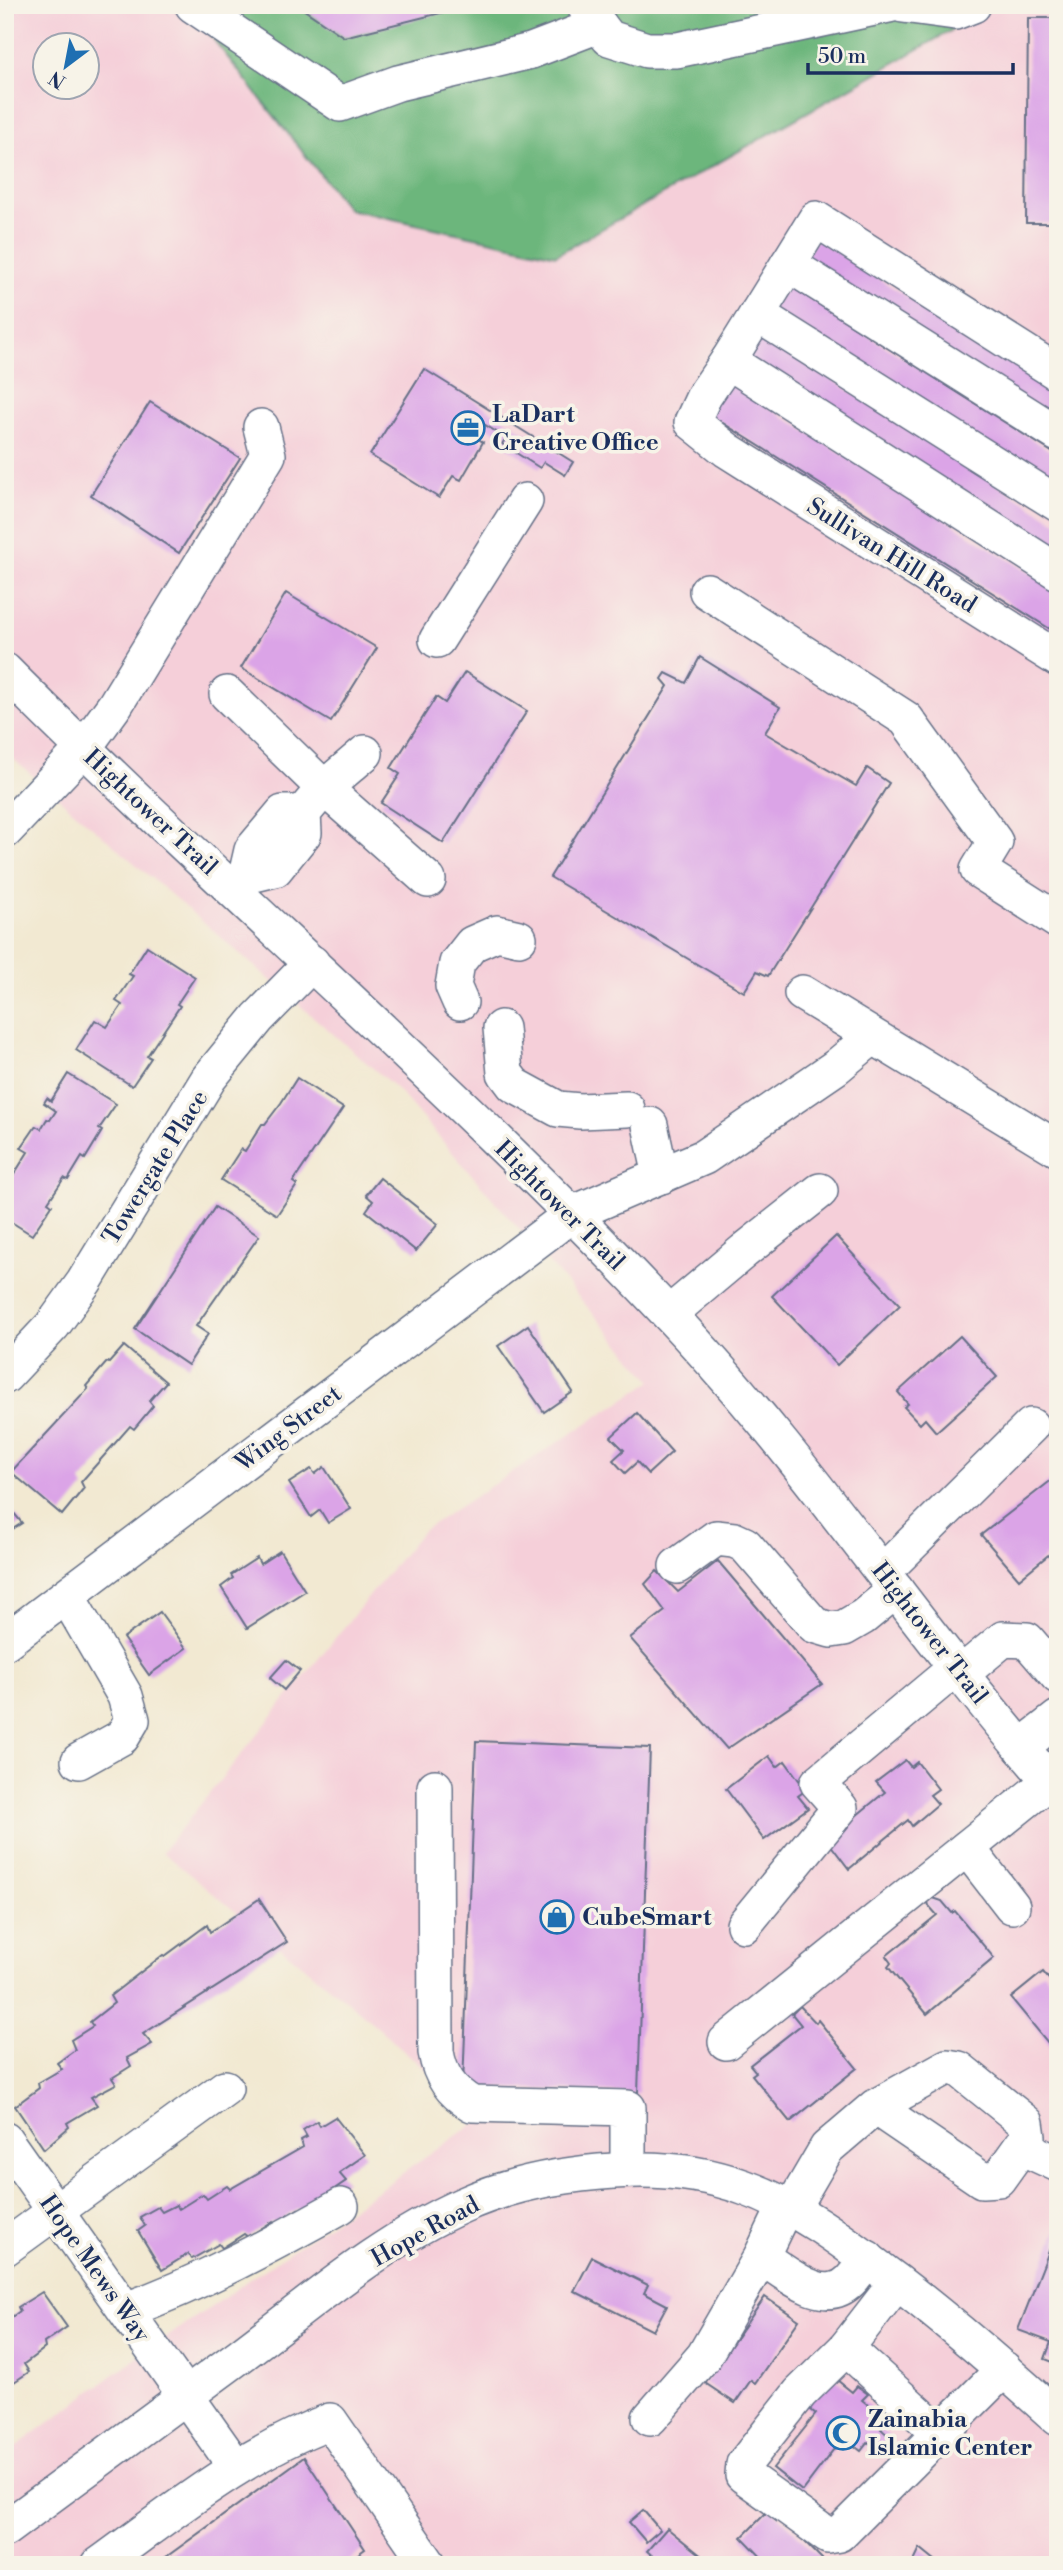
<svg xmlns="http://www.w3.org/2000/svg" width="1063" height="2570" viewBox="0 0 1063 2570" font-family="'Libre Bodoni',serif">
  <style>
    .built { fill: #f5cfd9; fill-rule: evenodd }
    .forest { fill: #6cb67c; stroke: #44726d; stroke-width: 2 }
    .building { fill: #dba4e7 }
    .lines { fill: none; stroke-linecap: round; stroke-linejoin: round }
    .minor-casing { stroke: #667087; stroke-width: 38 }
    .minor { stroke: #fff; stroke-width: 35 }
    .labels { text-anchor: middle; stroke-width: 7; stroke-linejoin: round; paint-order: stroke }
    .poi-label { font-size: 24px; font-weight: bold; fill: #1b2f5e; stroke: #f7f3e8; text-anchor: start }
    .street-label { font-size: 24px; fill: #1b2f5e; stroke: #f7f3e8 }
  </style>
  <rect width="100%" height="100%" fill="#f7f3e8"/>
  <filter id="ink" filterUnits="userSpaceOnUse"><feTurbulence type="fractalNoise" baseFrequency=".0143" numOctaves="2"/><feDisplacementMap in="SourceGraphic" scale="14" xChannelSelector="R" yChannelSelector="G"/><feConvolveMatrix kernelMatrix="1 2 1 2 8 2 1 2 1" color-interpolation-filters="sRGB"/></filter>
  <filter id="wash" filterUnits="userSpaceOnUse"><feTurbulence type="fractalNoise" baseFrequency=".00686" numOctaves="4" result="noise"/><feDisplacementMap in="SourceGraphic" scale="28" xChannelSelector="R" yChannelSelector="G"/><feGaussianBlur stdDeviation="1.57" result="paint"/><feColorMatrix in="noise" values="0 0 0 0 0 0 0 0 0 0 0 0 0 0 0 0 0 1.4 0 .05"/><feComposite in="paint" operator="in"/></filter>
  <g filter="url(#wash)">
    <rect width="100%" height="100%" fill="#f2e9d2"/>
    <path class="built" d="M5 5H168L556 255 996 5H1058V2565H5V2455L124 2367 482 2118 354 2007 162 1852 422 1531 652 1381 396 1088 5 752ZM46 46H88V88H46Z"/>
    <polygon class="forest" points="168,5 996,5 556,255 348,209 206,30"/>
    <g id="blocks">
      <g class="building">
        <polygon points="297,5 468,5 469,6 344,37"/>
        <polygon points="1028,18 1058,18 1058,223 1026,223"/>
        <polygon points="817,240 1058,392 1058,422 803,261"/>
        <polygon points="788,285 1058,456 1058,490 773,310"/>
        <polygon points="758,333 1058,523 1058,558 742,359"/>
        <polygon points="424,369 573,462 565,475 544,462 540,468 502,444 506,438 485,425 477,438 483,442 461,480 453,476 439,498 370,455"/>
        <polygon points="727,381 1058,591 1058,634 707,413"/>
        <polygon points="150,402 240,458 179,553 91,495"/>
        <polygon points="286,593 377,648 331,722 241,668"/>
        <polygon points="700,657 780,707 765,733 856,786 867,768 889,783 768,976 757,971 744,992 550,877 668,686 662,679 666,673 686,683"/>
        <polygon points="465,672 527,711 443,843 381,803 400,774 391,768 436,697 445,703"/>
        <polygon points="147,946 195,977 177,1004 180,1006 147,1056 151,1058 132,1086 76,1050 95,1020 107,1027 122,1005 116,1001 133,976 129,974"/>
        <polygon points="68,1074 116,1104 99,1129 102,1131 85,1159 82,1157 68,1180 64,1178 48,1202 52,1205 32,1235 5,1218 5,1171 13,1176 28,1152 21,1148 36,1126 41,1129 47,1119 50,1120 56,1111 44,1103 47,1098 51,1101"/>
        <polygon points="297,1078 343,1108 293,1182 297,1185 277,1215 221,1180 241,1149 245,1151 262,1124 265,1124 281,1103"/>
        <polygon points="380,1178 438,1224 416,1251 366,1211 373,1201 366,1195"/>
        <polygon points="215,1207 259,1236 196,1326 208,1334 188,1365 135,1329"/>
        <polygon points="836,1236 900,1305 837,1365 772,1296"/>
        <polygon points="528,1325 573,1392 544,1412 498,1346"/>
        <polygon points="960,1336 997,1377 936,1432 925,1419 920,1424 904,1407 908,1404 898,1392"/>
        <polygon points="124,1346 166,1382 149,1401 153,1406 134,1429 130,1426 81,1482 84,1488 62,1515 11,1472 88,1389 86,1386 107,1362 109,1363"/>
        <polygon points="637,1413 672,1452 648,1474 637,1462 625,1473 613,1460 624,1450 611,1437"/>
        <polygon points="324,1467 351,1509 328,1523 320,1510 311,1517 289,1483 311,1469 315,1474"/>
        <polygon points="1058,1475 1058,1547 1019,1579 981,1535"/>
        <polygon points="5,1502 22,1523 5,1534"/>
        <polygon points="280,1551 305,1591 247,1628 221,1587 233,1578 231,1575 257,1558 260,1564"/>
        <polygon points="718,1561 822,1684 727,1749 630,1638 665,1611 645,1584 657,1571 678,1592"/>
        <polygon points="160,1612 186,1648 149,1675 123,1638"/>
        <polygon points="286,1660 300,1671 284,1690 270,1678"/>
        <polygon points="476,1741 650,1748 638,2093 463,2086"/>
        <polygon points="769,1756 777,1767 785,1761 806,1790 798,1796 808,1808 764,1840 726,1789"/>
        <polygon points="905,1760 911,1767 917,1762 938,1789 930,1795 938,1804 912,1826 908,1820 849,1869 827,1840 885,1792 876,1782"/>
        <polygon points="933,1898 942,1901 952,1913 955,1911 994,1958 927,2014 888,1967 891,1963 886,1956 937,1915 929,1906 928,1902"/>
        <polygon points="259,1899 287,1942 143,2034 152,2044 127,2058 131,2066 112,2078 116,2084 91,2097 97,2105 67,2123 69,2127 44,2149 15,2106 39,2088 38,2083 62,2069 57,2063 75,2050 71,2040 93,2026 90,2022 114,2003 110,1996 163,1955 165,1956 207,1925 210,1932"/>
        <polygon points="1043,1972 1058,1990 1058,2055 1011,1998"/>
        <polygon points="800,2006 816,2023 818,2020 857,2068 790,2122 752,2075 756,2072 750,2065 801,2025 792,2014"/>
        <polygon points="335,2117 365,2155 339,2173 346,2181 330,2192 333,2194 300,2212 298,2209 275,2224 273,2221 248,2237 244,2234 222,2248 219,2244 192,2259 188,2254 162,2270 138,2231 145,2226 140,2217 158,2207 162,2212 176,2205 179,2209 203,2194 207,2199 227,2186 230,2189 303,2147 301,2140 307,2137 303,2130 317,2121 320,2126"/>
        <polygon points="1058,2228 1058,2364 1045,2359 1051,2342 1018,2330"/>
        <polygon points="592,2257 648,2285 644,2293 667,2305 653,2331 574,2291"/>
        <polygon points="42,2292 67,2327 44,2343 45,2348 24,2364 29,2372 5,2388 5,2322 20,2311 18,2307"/>
        <polygon points="765,2297 799,2320 755,2383 751,2380 735,2403 705,2383"/>
        <polygon points="827,2372 852,2392 857,2386 868,2394 862,2400 888,2421 881,2429 891,2438 881,2451 868,2442 861,2451 843,2437 802,2491 773,2468 816,2414 802,2403"/>
        <polygon points="304,2457 365,2549 343,2565 155,2565"/>
        <polygon points="771,2508 828,2565 769,2565 742,2537"/>
        <polygon points="643,2510 660,2530 646,2542 629,2522"/>
        <polygon points="667,2528 704,2558 698,2565 663,2565 647,2551"/>
        <polygon points="920,2548 941,2565 912,2565"/>
      </g>
    </g>
  </g>
  <g filter="url(#ink)">
    <use href="#blocks" fill-opacity="0" stroke="#667087" stroke-width="2"/>
    <g class="lines">
      <defs>
        <g id="minor">
          <polyline points="193,5 340,104 398,83 531,51 599,25"/>
          <polyline points="903,5 955,12 973,5"/>
          <polyline points="586,8 609,38 647,50 677,50 889,5"/>
          <polyline points="788,264 1058,434"/>
          <polyline points="757,314 1058,504"/>
          <polyline points="728,361 816,219 1058,373"/>
          <polyline points="1058,572 728,361 704,396 692,422 727,450 1058,659"/>
          <polyline points="707,591 906,719 995,842 978,870 1058,921"/>
          <polyline points="437,640 525,501"/>
          <path d="M5 671C226 892 464 1095 677 1323 815 1470 924 1640 1058 1790"/>
          <polyline points="227,694 324,788 428,880"/>
          <polyline points="5,831 83,749 115,705 268,455 261,427"/>
          <polyline points="246,876 252,850 283,813 303,813"/>
          <polyline points="234,890 246,876 275,869 304,833 303,813 324,788 365,753"/>
          <polyline points="802,993 1058,1149"/>
          <polyline points="460,1002 453,986 457,963 472,944 497,933 519,938"/>
          <polyline points="501,1028 505,1073 514,1085 558,1109 580,1111 627,1109"/>
          <polyline points="650,1125 661,1176"/>
          <polyline points="669,1314 744,1251 820,1191"/>
          <polyline points="5,1376 53,1325 84,1282 209,1078 258,1018 312,963"/>
          <polyline points="677,1566 716,1538 734,1540 745,1545 814,1625 831,1630 844,1628 863,1617 896,1590"/>
          <polyline points="883,1572 1031,1426"/>
          <polyline points="67,1596 125,1696 132,1720 122,1737 79,1761"/>
          <polyline points="5,1642 572,1214 704,1157 836,1067 872,1037"/>
          <polyline points="961,1674 1003,1639 1027,1640 1058,1676"/>
          <polyline points="1021,1747 1058,1718"/>
          <path d="M435 1787 436 2052C440 2076 451 2092 472 2104L628 2108V2170"/>
          <polyline points="967,1848 1012,1906"/>
          <polyline points="744,1925 840,1808 818,1783 956,1668"/>
          <polyline points="726,2042 1050,1781"/>
          <polyline points="5,2140 236,2467"/>
          <polyline points="1021,2147 1058,2164"/>
          <polyline points="792,2208 827,2148 875,2107 947,2067 959,2069 1026,2123 1028,2137 998,2179 982,2180 875,2107"/>
          <polyline points="5,2248 225,2088"/>
          <path d="M761 2257C786 2272 823 2308 850 2281 857 2274 862 2266 867 2258"/>
          <polyline points="897,2282 846,2348 800,2393 744,2464 743,2475 828,2536 839,2534 1004,2369"/>
          <path d="M126 2310C201 2283 271 2245 341 2206"/>
          <polyline points="846,2348 941,2434"/>
          <polyline points="650,2418 704,2356 761,2257 786,2205"/>
          <path d="M5 2529C84 2471 162 2413 241 2355 312 2302 382 2241 463 2205 510 2184 563 2174 614 2171 657 2168 702 2172 743 2187 800 2207 848 2245 896 2281 952 2324 1005 2370 1058 2418"/>
          <path d="M99 2565C173 2512 244 2453 330 2421L429 2565"/>
        </g>
      </defs>
      <use href="#minor" class="minor-casing"/>
      <use href="#minor" class="minor"/>
    </g>
  </g>
  <defs>
    <symbol id="office-ring" viewBox="-11 -11 22 22"><circle r="9.5" fill="#f7f3e8" stroke="#1f6fb2" stroke-width="1.5"/><path d="M-6-3h4V-5.5h4V-3h4V5H-6ZM-1-4.5V-3h2v-1.5ZM-6 0V1H6V0Z" fill="#1f6fb2"/></symbol>
    <symbol id="shop-ring" viewBox="-11 -11 22 22"><circle r="9.5" fill="#f7f3e8" stroke="#1f6fb2" stroke-width="1.5"/><path d="M-5-2.5h2.3a2.7 3.5 0 0 1 5.4 0H5L5.5 6h-11ZM-1.5-2.5h3a1.5 2.3 0 0 0-3 0Z" fill="#1f6fb2"/></symbol>
    <symbol id="mosque-ring" viewBox="-11 -11 22 22"><circle r="9.5" fill="#f7f3e8" stroke="#1f6fb2" stroke-width="1.5"/><path d="M3.5-4.9A6 6 0 1 0 3.5 4.9A5 5 0 1 1 3.5-4.9Z" fill="#1f6fb2"/></symbol>
  </defs>
  <g fill-rule="evenodd">
    <use href="#office-ring" x="449" y="409" width="38" height="38"/>
    <use href="#shop-ring" x="538" y="1898" width="38" height="38"/>
    <use href="#mosque-ring" x="824" y="2414" width="38" height="38"/>
  </g>
  <g class="labels">
    <g class="poi-label">
      <text x="492" y="422">LaDart<tspan x="492" dy="28">Creative Office</tspan></text>
      <text x="582" y="1925">CubeSmart</text>
      <text x="868" y="2427">Zainabia<tspan x="868" dy="28">Islamic Center</tspan></text>
    </g>
    <g class="street-label">
      <text transform="translate(892 555) rotate(32)" y="8">Sullivan Hill Road</text>
      <text transform="translate(151 812) rotate(43)" y="8">Hightower Trail</text>
      <text transform="translate(155 1167) rotate(-58)" y="8">Towergate Place</text>
      <text transform="translate(560 1205) rotate(45)" y="8">Hightower Trail</text>
      <text transform="translate(288 1428) rotate(-37)" y="8">Wing Street</text>
      <text transform="translate(930 1633) rotate(52)" y="8">Hightower Trail</text>
      <text transform="translate(425 2231) rotate(-29)" y="8">Hope Road</text>
      <text transform="translate(95 2268) rotate(55)" y="8">Hope Mews Way</text>
    </g>
  </g>
  <rect width="1063" height="2570" fill="none" stroke="#f7f3e8" stroke-width="28"/>
  <g transform="translate(66 66) rotate(212)"><circle r="33" fill="#f7f3e8" stroke="#9fa5b1" stroke-width="2"/>
  <path d="M0-5L12 26L0 18L-12 26Z" fill="#1f6fb2"/>
  <text y="-10" font-size="19" font-weight="bold" text-anchor="middle" fill="#1b2f5e">N</text>
  </g>
  <path d="M808 63v10h205v-10" fill="none" stroke="#1b2f5e" stroke-width="3.5"/>
  <text x="818" y="63" font-size="21" fill="#1b2f5e" stroke="#f7f3e8" stroke-width="5" paint-order="stroke">50 m</text>
</svg>
